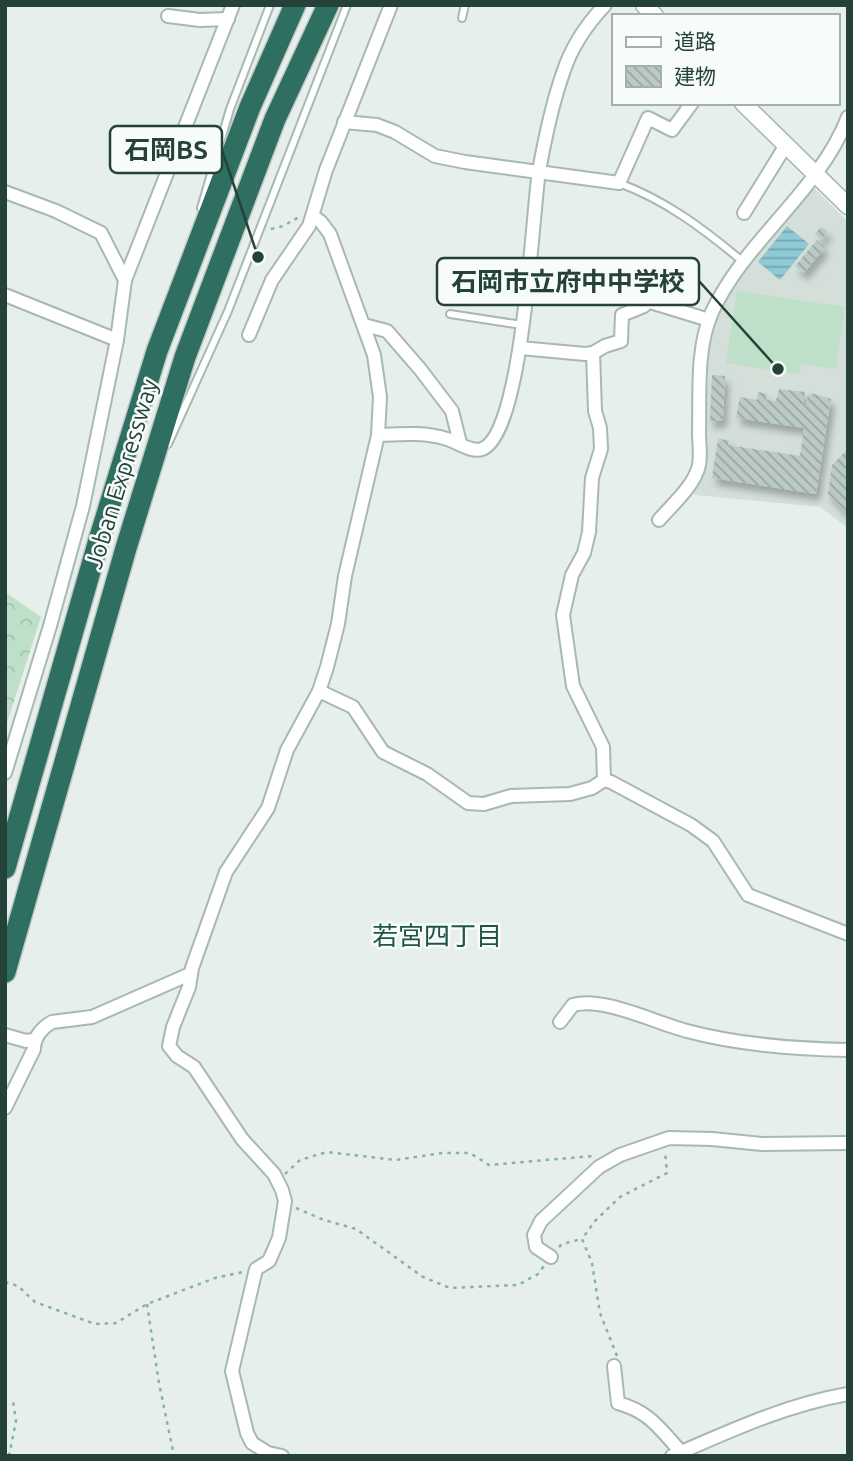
<svg xmlns="http://www.w3.org/2000/svg" width="853" height="1461" viewBox="0 0 853 1461" font-family="Ubuntu,'Noto Sans JP',sans-serif">
  <style>
    .built { fill: #d4dfda }
    .forest { fill: url(#forest-crowns) }
    .garden { fill: #bfe0c8 }
    .water { fill: url(#water-rules) }
    .building { fill: url(#building-back-hatch); filter: url(#shadow) }
    .lines { fill: none; stroke-linecap: round; stroke-linejoin: round }
    .service-casing { stroke: #a8b8b2; stroke-width: 10 }
    .minor-casing { stroke: #a8b8b2; stroke-width: 16 }
    .tertiary-casing { stroke: #a8b8b2; stroke-width: 19 }
    .motorway-casing { stroke: #c2cac8; stroke-width: 24 }
    .path { stroke: #86b3a5; stroke-width: 2.5; stroke-dasharray: 3.5 5; stroke-linecap: butt }
    .service { stroke: #fff; stroke-width: 6 }
    .minor { stroke: #fff; stroke-width: 12 }
    .tertiary { stroke: #fff; stroke-width: 16 }
    .motorway { stroke: #2f6f62; stroke-width: 21 }
    .labels { text-anchor: middle; stroke-width: 5; stroke-linejoin: round; paint-order: stroke }
    .street-label { font-size: 24px; fill: #24423a; stroke: #f7fbf9 }
    .neighbourhood-label { font-size: 26px; fill: #1f5548; stroke: #f7fbf9 }
    .leader { fill: none; stroke: #24423a; stroke-width: 2.5 }
    .callout-dot { fill: #24423a; stroke: #f7fbf9; stroke-width: 2.5 }
    .callout { fill: #f7fbf9; stroke: #24423a; stroke-width: 2.5 }
    .callout-label { font-size: 26px; text-anchor: middle; font-weight: bold; fill: #24423a }
  </style>
  <defs>
    <pattern id="forest-crowns" width="20" height="18" patternUnits="userSpaceOnUse" patternTransform="scale(1.75)"><rect width="20" height="18" fill="#bfe0c8"/><path d="M2 6a3 3 0 1 1 6 0M12 15a3 3 0 1 1 6 0" fill="none" stroke="#a4c1ad"/></pattern>
    <pattern id="water-rules" width="6" height="5" patternUnits="userSpaceOnUse" patternTransform="scale(1.75)"><rect width="6" height="5" fill="#8ec9d4"/><path d="M0 2.5h6" fill="none" stroke="#74a5ad"/></pattern>
    <pattern id="building-back-hatch" width="6" height="6" patternUnits="userSpaceOnUse" patternTransform="scale(1.75)"><rect width="6" height="6" fill="#bbcac4"/><path d="M-1 5l2 2M0 0l6 6M5-1l2 2" fill="none" stroke="#98a6a0"/></pattern>
    <filter id="shadow"><feDropShadow dx="4" dy="7" stdDeviation="3.5" flood-color="#0004"/></filter>
  </defs>
  <rect width="100%" height="100%" fill="#e6efeb"/>
  <polygon class="built" points="810,189 815,189 848,222 848,528 820,507 695,495 691,491 706,467 707,384 709,353 715,323 729,293 751,260"/>
  <polygon class="forest" points="5,592 41,617 5,729"/>
  <polygon class="garden" points="737,291 845,307 836,369 801,364 799,374 726,363"/>
  <polygon class="water" points="787,226 809,244 780,280 758,262"/>
  <g class="building">
    <polygon points="821,227 828,232 822,239 815,234"/>
    <polygon points="817,240 825,247 804,273 795,266"/>
    <polygon points="712,375 725,376 723,420 710,422"/>
    <polygon points="779,389 805,392 803,406 806,407 808,395 811,395 811,393 831,399 816,494 712,478 718,439 729,440 728,445 800,456 804,428 736,418 740,397 757,400 758,392 767,394 766,400 776,401"/>
    <polygon points="848,449 848,515 828,494 832,465"/>
  </g>
  <g class="lines">
    <defs>
      <g id="service">
        <polyline points="462,18 465,5"/>
        <path d="M619 183C665 200 704 229 742 261"/>
        <polyline points="201,208 230,109 270,5"/>
        <polyline points="450,314 522,325"/>
        <polyline points="168,444 228,311 347,5"/>
      </g>
      <g id="minor">
        <polyline points="168,16 200,20 228,19"/>
        <polyline points="344,122 377,125 395,132 435,156 465,162 619,183 648,118 672,130 692,103"/>
        <polyline points="5,192 56,211 101,233 125,280"/>
        <polyline points="744,213 786,145"/>
        <polyline points="5,295 117,340"/>
        <polyline points="364,325 387,331 420,369 452,411 460,443"/>
        <polyline points="249,335 272,280 309,226 326,170 391,5"/>
        <polyline points="520,348 585,354 593,353 605,346 621,341 622,315 644,306 647,301 709,320"/>
        <polyline points="593,353 595,411 600,428 601,449 592,478 589,532 584,553 572,575 563,615 573,686 603,747 604,780"/>
        <path d="M378 435C401 434 425 432 447 439 457 442 472 453 482 449 523 434 532 217 539 171 545 138 552 104 563 73 571 48 587 24 605 5"/>
        <path d="M659 520C672 505 695 485 699 465 701 455 699 443 699 433 700 394 696 348 712 312 746 239 819 192 848 117"/>
        <polyline points="319,691 353,707 383,752 427,774 468,803 484,804 511,796 570,794 592,788 604,780 611,782 691,825 713,841 748,895 848,934"/>
        <polyline points="5,773 50,626 83,506 117,340 125,280 233,5"/>
        <path d="M560 1022 573 1005C602 996 656 1023 687 1031 739 1045 794 1049 848 1050"/>
        <polyline points="5,1035 26,1041 34,1040"/>
        <path d="M5 1108 34 1049C34 1037 42 1028 52 1022L92 1017 190 974"/>
        <polyline points="551,1257 536,1247 534,1235 541,1221 599,1167 620,1155 669,1138 712,1139 762,1144 848,1143"/>
        <path d="M614 1366 618 1403C650 1412 659 1428 681 1452L682 1456"/>
        <polyline points="282,1456 268,1453 252,1443 247,1433 232,1371 256,1269 269,1261 279,1238 285,1201 282,1190 274,1174 242,1139 194,1067 177,1056 169,1046 173,1027 189,987 192,968 226,872 268,808 287,750 319,691 327,667 338,624 345,576 378,435 380,397 374,355 330,234 321,222 313,216"/>
        <path d="M672 1456C730 1431 785 1405 848 1394"/>
      </g>
      <g id="tertiary">
        <polyline points="644,5 655,16"/>
        <polyline points="743,103 848,206"/>
      </g>
      <g id="motorway">
        <polyline points="5,868 99,540 157,351 250,107 295,5"/>
        <polyline points="5,972 126,548 185,357 275,119 328,5"/>
      </g>
    </defs>
    <use href="#service" class="service-casing"/>
    <use href="#minor" class="minor-casing"/>
    <use href="#tertiary" class="tertiary-casing"/>
    <use href="#motorway" class="motorway-casing"/>
    <g class="path">
      <polyline points="271,229 283,226 299,217"/>
      <polyline points="285,1174 300,1160 327,1152 396,1160 442,1153 470,1153 489,1165 593,1156"/>
      <polyline points="296,1208 324,1220 356,1229 423,1277 450,1288 518,1285 538,1274 544,1266"/>
      <polyline points="559,1247 562,1244 582,1239"/>
      <polyline points="5,1282 18,1286 35,1302 95,1324 116,1323 147,1304 215,1278 243,1272"/>
      <polyline points="147,1304 159,1383 174,1456"/>
      <polyline points="617,1356 600,1313 592,1263 582,1239 595,1221 620,1197 667,1173 665,1151"/>
      <polyline points="9,1456 16,1421 13,1401"/>
    </g>
    <use href="#service" class="service"/>
    <use href="#minor" class="minor"/>
    <use href="#tertiary" class="tertiary"/>
    <use href="#motorway" class="motorway"/>
  </g>
  <g class="labels">
    <g class="street-label">
      <text transform="translate(122 474) rotate(-73)" y="8">Joban Expressway</text>
    </g>
    <g class="neighbourhood-label">
      <text x="437" y="945">若宮四丁目</text>
    </g>
  </g>
  <path class="leader" d="M258 257L222 150M778 369L699 281"/>
  <g class="callout-dot">
    <circle cx="258" cy="257" r="7"/>
    <circle cx="778" cy="369" r="7"/>
  </g>
  <g class="callout">
    <rect x="110" y="126" width="112" height="47" rx="7"/>
    <rect x="437" y="258" width="262" height="47" rx="7"/>
  </g>
  <g class="callout-label">
    <text x="166" y="159">石岡BS</text>
    <text x="568" y="291">石岡市立府中中学校</text>
  </g>
  <rect width="853" height="1461" fill="none" stroke="#24423a" stroke-width="14"/>
  <rect x="612" y="14" width="228" height="91" fill="#f7fbf9" stroke="#a3b1ad" stroke-width="2"/>
  <rect x="626" y="37" width="35" height="10" fill="#ffffff" stroke="#a3b1ad" stroke-width="2"/>
  <text x="674" y="49" font-size="21" fill="#24423a">道路</text>
  <rect x="626" y="66" width="35" height="21" fill="url(#building-back-hatch)" stroke="#a3b1ad" stroke-width="2"/>
  <text x="674" y="84" font-size="21" fill="#24423a">建物</text>
</svg>
